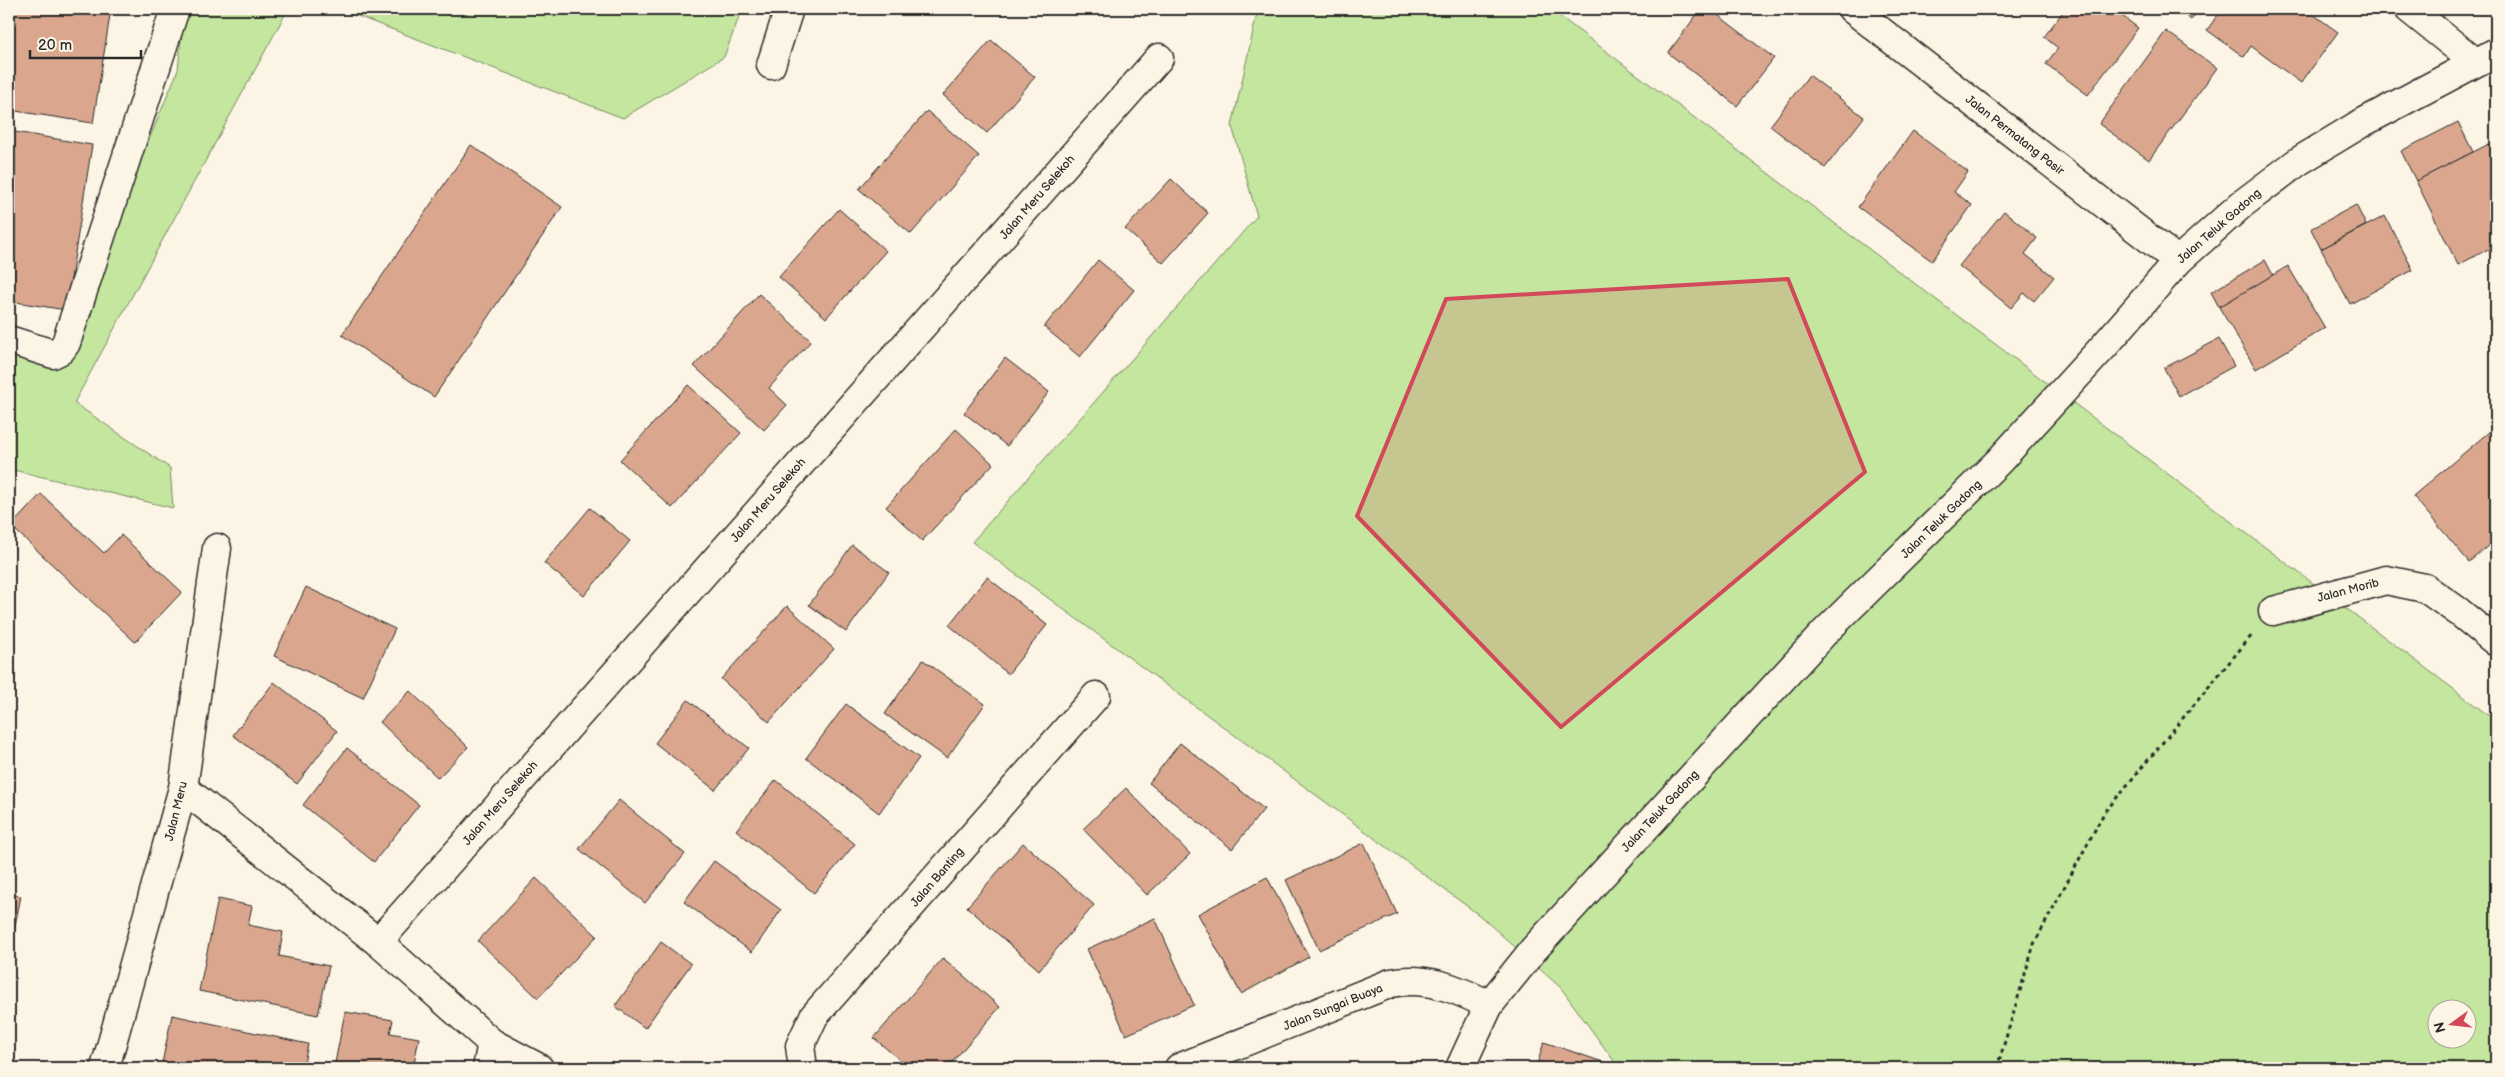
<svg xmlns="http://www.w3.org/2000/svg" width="2505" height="1077" viewBox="0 0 2505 1077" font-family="'Balsamiq Sans',sans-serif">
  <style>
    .green { fill: #c4e69e; stroke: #788864; fill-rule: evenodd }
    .building { fill: #daa78e; stroke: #2b2b2b }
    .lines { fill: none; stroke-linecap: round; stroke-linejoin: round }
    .minor-casing { stroke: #2b2b2b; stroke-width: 31 }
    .path { stroke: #2b2b2b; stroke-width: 3; stroke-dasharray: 4 4; stroke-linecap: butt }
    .minor { stroke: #fcf5e5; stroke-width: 28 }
    .marked { fill: #d1495b; fill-opacity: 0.2; stroke: #d1495b; stroke-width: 4; stroke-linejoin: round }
    .labels { text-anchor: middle; stroke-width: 4; stroke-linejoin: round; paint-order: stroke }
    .street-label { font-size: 12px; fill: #2b2b2b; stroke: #fcf5e5 }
  </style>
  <rect width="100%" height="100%" fill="#fcf5e5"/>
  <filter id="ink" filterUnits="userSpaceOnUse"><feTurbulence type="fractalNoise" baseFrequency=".02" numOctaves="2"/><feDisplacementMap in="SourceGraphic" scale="10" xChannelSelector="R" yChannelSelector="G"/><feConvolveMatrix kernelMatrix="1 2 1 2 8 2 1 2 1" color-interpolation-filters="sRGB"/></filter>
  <g filter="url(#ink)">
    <g class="green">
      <polygon points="184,9 288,9 74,403 170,468 173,508 9,469 9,335 58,349 71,327 178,70"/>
      <polygon points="339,9 742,9 724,57 623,118"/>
      <path d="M1258 9H1550L2496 721V1068H1619L1561 988 1479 915 972 542 1257 216 1232 126ZM2438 1010H2468V1040H2438Z"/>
    </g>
    <g class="building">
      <polygon points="9,9 111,9 93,123 9,110"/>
      <polygon points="1701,9 1710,9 1774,58 1737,106 1668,53"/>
      <polygon points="2065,9 2113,9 2138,28 2088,95 2046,64 2058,48 2044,37"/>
      <polygon points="2177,9 2200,9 2191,20"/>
      <polygon points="2222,9 2306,9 2338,32 2301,83 2251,46 2244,57 2207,30"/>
      <polygon points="2166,31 2217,68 2149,160 2099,124"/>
      <polygon points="991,40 1035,77 987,133 943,95"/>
      <polygon points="1809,75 1864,117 1825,168 1770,126"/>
      <polygon points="927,111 979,156 911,234 859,189"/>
      <polygon points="2458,122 2473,152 2416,181 2401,151"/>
      <polygon points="9,131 92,145 66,310 9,301"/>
      <polygon points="1913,131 1968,172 1954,192 1972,205 1932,261 1858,207"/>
      <polygon points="2489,144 2496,159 2496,245 2458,265 2416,181"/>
      <polygon points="471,145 562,207 434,397 342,335"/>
      <polygon points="1171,179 1208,213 1163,263 1125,229"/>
      <polygon points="2356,205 2366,225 2321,249 2311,229"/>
      <polygon points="839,209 886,251 826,318 779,277"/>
      <polygon points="2004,211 2037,238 2025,254 2054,277 2034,301 2024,293 2011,308 1959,266"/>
      <polygon points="2385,216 2413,270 2350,304 2321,249"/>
      <polygon points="1098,260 1134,290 1080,357 1044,327"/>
      <polygon points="2265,260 2273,275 2219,307 2211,292"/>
      <polygon points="2288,266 2325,328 2256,369 2219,307"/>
      <polygon points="759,294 811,341 769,388 787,405 764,430 694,366"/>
      <polygon points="2219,339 2234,366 2179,396 2164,368"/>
      <polygon points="1005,358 1049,392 1007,446 964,413"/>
      <polygon points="688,385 741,433 672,508 620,460"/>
      <polygon points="2496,426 2496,539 2469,562 2413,496"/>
      <polygon points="956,429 993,464 922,541 886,507"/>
      <polygon points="41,494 104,553 121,535 182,592 135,642 11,526"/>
      <polygon points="590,508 630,541 584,596 544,563"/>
      <polygon points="852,545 889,572 846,632 809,605"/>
      <polygon points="987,577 1047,625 1008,674 949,625"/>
      <polygon points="306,587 395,629 363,698 274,656"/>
      <polygon points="787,606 834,649 769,722 721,679"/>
      <polygon points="923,660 985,704 947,758 885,714"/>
      <polygon points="274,682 337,731 297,784 233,735"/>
      <polygon points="410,691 468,747 438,778 380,722"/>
      <polygon points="688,700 749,748 715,790 655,743"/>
      <polygon points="846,704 919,758 879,813 806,758"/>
      <polygon points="1180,743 1264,809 1232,849 1149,783"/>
      <polygon points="347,748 419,805 374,862 303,805"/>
      <polygon points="776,780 855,844 814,893 736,830"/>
      <polygon points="1126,788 1190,854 1147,895 1083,829"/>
      <polygon points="619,800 685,854 645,903 579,849"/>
      <polygon points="1023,843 1094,905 1039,970 967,907"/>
      <polygon points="1364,843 1397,914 1319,950 1286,880"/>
      <polygon points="714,861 781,910 752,952 684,902"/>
      <polygon points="1267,877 1309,957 1241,994 1198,914"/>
      <polygon points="536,878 597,936 538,998 478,941"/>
      <polygon points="9,894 21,896 9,955"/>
      <polygon points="218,899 252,906 248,925 283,932 279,956 329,966 318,1015 199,991"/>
      <polygon points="1155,918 1194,1005 1126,1035 1087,949"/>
      <polygon points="661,942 691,964 645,1028 615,1006"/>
      <polygon points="943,958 1000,1007 947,1068 909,1068 874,1038"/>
      <polygon points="345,1012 393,1020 390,1033 419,1038 414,1063 426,1065 425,1068 334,1068"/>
      <polygon points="172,1015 308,1044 303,1068 161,1068"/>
      <polygon points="1544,1042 1603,1062 1601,1068 1536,1068"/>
    </g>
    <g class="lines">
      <defs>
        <g id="minor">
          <polyline points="1852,9 2178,261"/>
          <polyline points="2409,9 2475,62"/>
          <polyline points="771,65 789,9"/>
          <polyline points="9,340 53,354 61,350 66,343 175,9"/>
          <polyline points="2273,611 2386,580 2425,588 2459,612 2496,642"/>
          <polyline points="183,788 378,942 492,1043 539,1068"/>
          <polyline points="378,942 1159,58"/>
          <polyline points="105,1068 183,788 217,548"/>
          <polyline points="487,1068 492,1043"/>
          <polyline points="803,1068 800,1046 814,1016 1096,696"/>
          <path d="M1179 1068 1391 983C1427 976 1457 989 1489 1005"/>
          <polyline points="1460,1068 1489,1005 1534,949 1825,632 1999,461 2106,344 2178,261 2242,204 2299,161 2360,124 2496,52"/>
        </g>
      </defs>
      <use href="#minor" class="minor-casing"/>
      <polyline class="path" points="1997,1068 2034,944 2104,813 2252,635"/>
      <use href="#minor" class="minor"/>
    </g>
  </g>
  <path class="marked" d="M1788 279 1865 472 1561 727 1357 516 1446 299Z"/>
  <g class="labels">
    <g class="street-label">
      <text transform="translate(2015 135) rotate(38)" y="4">Jalan Permatang Pasir</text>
      <text transform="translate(1037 197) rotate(-49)" y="4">Jalan Meru Selekoh</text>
      <text transform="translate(2219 226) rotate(-41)" y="4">Jalan Teluk Gadong</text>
      <text transform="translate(768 500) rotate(-49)" y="4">Jalan Meru Selekoh</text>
      <text transform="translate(1941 519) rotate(-44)" y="4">Jalan Teluk Gadong</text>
      <text transform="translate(2348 590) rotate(-15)" y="4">Jalan Morib</text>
      <text transform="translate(500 803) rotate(-49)" y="4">Jalan Meru Selekoh</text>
      <text transform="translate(176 811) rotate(-76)" y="4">Jalan Meru</text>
      <text transform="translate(1660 811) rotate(-47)" y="4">Jalan Teluk Gadong</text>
      <text transform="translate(937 877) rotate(-49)" y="4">Jalan Banting</text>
      <text transform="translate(1333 1007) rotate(-22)" y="4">Jalan Sungai Buaya</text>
    </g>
  </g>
  <rect width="2505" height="1077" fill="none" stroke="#fcf5e5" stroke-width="30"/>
  <rect x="15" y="15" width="2475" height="1047" fill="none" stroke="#2b2b2b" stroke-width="2" filter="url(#ink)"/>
  <g transform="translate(2452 1024) rotate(255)"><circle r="24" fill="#fcf5e5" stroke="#a8a49b"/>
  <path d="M0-4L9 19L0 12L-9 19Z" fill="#d1495b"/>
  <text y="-8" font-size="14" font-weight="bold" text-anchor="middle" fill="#2b2b2b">N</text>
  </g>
  <path d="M30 50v8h111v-8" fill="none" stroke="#2b2b2b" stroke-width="2.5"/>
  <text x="38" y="50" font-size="15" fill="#2b2b2b" stroke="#fcf5e5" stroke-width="4" paint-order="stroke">20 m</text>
</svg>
